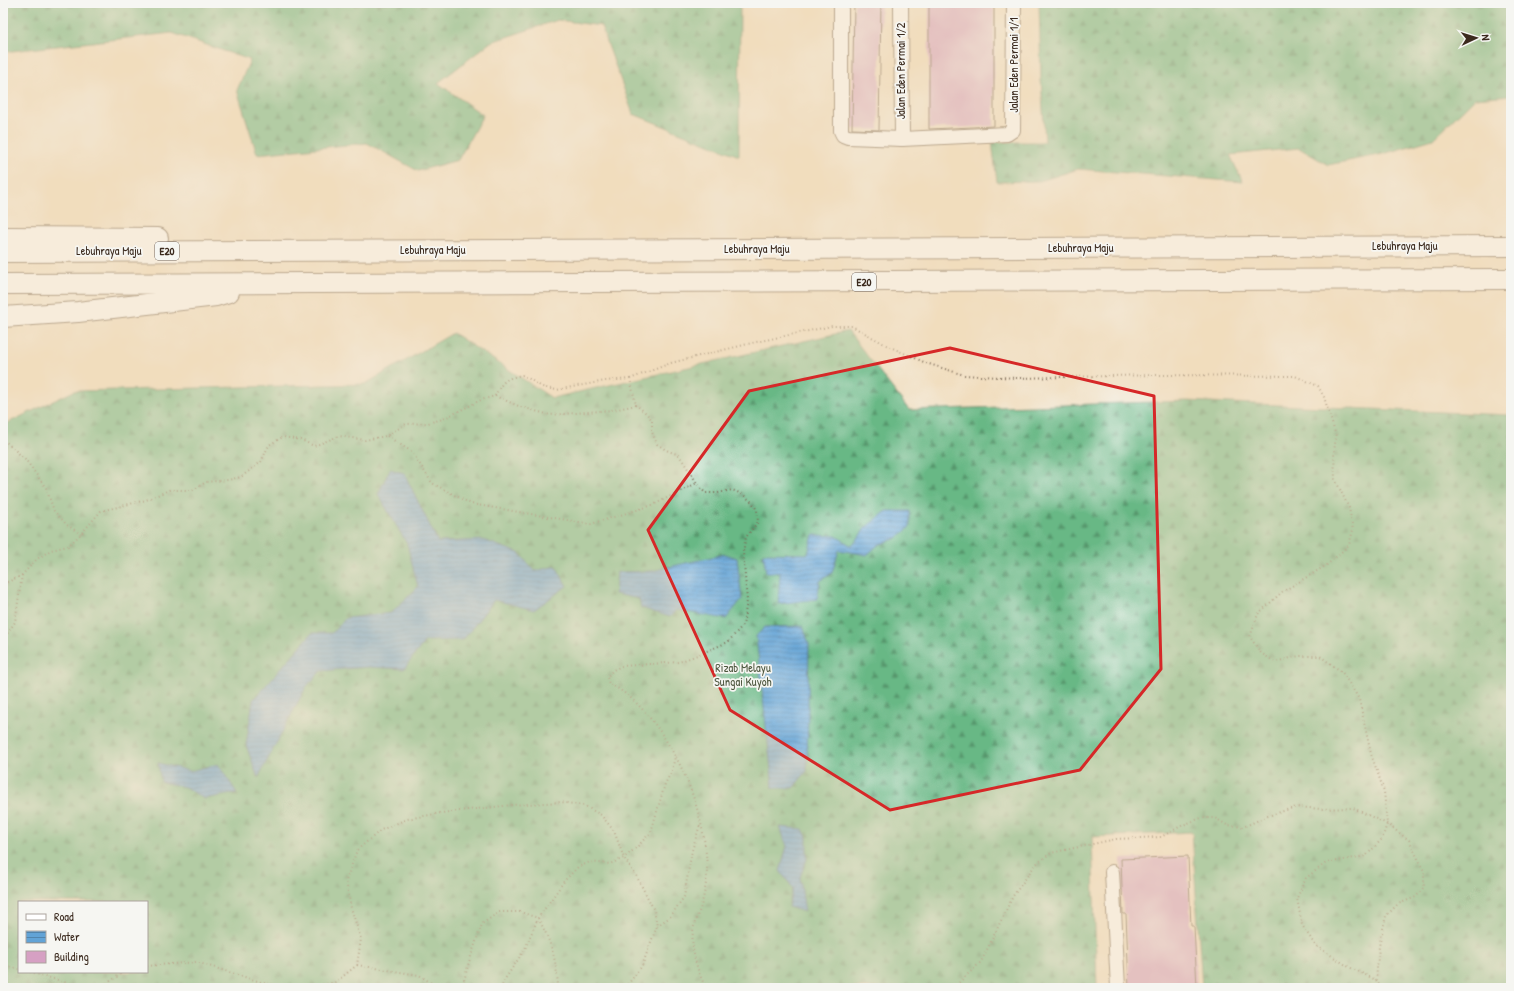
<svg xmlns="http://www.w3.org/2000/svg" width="1514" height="991" viewBox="0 0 1514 991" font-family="'Patrick Hand',sans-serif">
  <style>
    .forest { fill: url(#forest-firs); stroke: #517152; fill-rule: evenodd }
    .water { fill: url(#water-rules); stroke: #4e667a }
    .building { fill: #d6a0c3 }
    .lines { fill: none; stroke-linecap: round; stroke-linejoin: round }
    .minor-casing { stroke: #7b6956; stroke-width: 16 }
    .highway-casing { stroke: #7b6956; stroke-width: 22 }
    .path { stroke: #7b6956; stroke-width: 2; stroke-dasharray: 1 3; stroke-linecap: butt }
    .minor { stroke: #fff; stroke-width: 14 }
    .highway { stroke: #fff; stroke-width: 20 }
    .marked { fill: none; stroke: #d62828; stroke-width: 3; stroke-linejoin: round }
    .labels { text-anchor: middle; stroke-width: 3.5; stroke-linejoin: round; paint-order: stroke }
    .shield { fill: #f6f6f2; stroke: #73675e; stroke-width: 1 }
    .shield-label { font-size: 11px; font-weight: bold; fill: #3b2a1e }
    .street-label { font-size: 12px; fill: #3b2a1e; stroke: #f6f6f2 }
    .park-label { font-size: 12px; fill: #4c563e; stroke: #f6f6f2 }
  </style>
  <defs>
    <pattern id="forest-firs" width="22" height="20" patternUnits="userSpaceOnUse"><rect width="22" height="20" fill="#67b885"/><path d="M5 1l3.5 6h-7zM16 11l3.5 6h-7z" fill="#56966c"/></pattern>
    <pattern id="water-rules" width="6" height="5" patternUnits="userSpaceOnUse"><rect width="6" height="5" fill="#62a3d6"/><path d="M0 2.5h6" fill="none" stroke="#5285ad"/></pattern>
  </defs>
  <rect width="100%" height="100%" fill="#f6f6f2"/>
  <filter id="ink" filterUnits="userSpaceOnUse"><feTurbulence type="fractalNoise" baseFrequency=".025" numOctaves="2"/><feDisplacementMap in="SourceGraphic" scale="8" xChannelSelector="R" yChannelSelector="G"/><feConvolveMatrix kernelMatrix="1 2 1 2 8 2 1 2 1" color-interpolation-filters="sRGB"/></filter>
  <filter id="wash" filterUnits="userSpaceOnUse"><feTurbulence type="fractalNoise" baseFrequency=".012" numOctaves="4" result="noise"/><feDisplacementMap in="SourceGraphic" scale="16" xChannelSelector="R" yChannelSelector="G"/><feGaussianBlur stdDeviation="0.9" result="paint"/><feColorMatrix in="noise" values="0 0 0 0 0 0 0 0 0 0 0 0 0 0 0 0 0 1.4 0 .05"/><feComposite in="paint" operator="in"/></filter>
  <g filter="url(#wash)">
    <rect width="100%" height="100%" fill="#f1ddbd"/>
    <g class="forest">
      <polygon points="3,3 740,3 739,156 633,114 601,26 558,20 491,42 438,83 483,115 458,160 418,171 367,143 257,154 237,90 250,60 172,33 3,52"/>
      <polygon points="1039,3 1511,3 1511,95 1475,98 1433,139 1383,154 1328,165 1299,148 1230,155 1243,182 1078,169 1040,181 997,182 992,142 1045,142 1041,79"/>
      <path d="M848 331 909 410 1186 401 1511 415V988H1202L1192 832 1092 837 1097 988H3V425L74 391 365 384 453 333 552 398ZM19 902H147V972H19Z"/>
    </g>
    <g class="water">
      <polygon points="390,469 404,473 438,542 483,540 519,553 535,571 556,566 567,586 534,610 494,600 463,640 425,641 404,669 368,667 321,671 306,687 258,778 246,745 253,700 312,633 332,633 346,618 391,613 418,587 407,544 378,494"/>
      <polygon points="887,511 910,511 910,527 897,538 878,545 867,555 839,550 832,573 820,581 817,599 778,604 780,573 766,572 763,553 808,554 813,535 836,536 850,545 854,544 866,527"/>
      <polygon points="725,554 737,558 742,599 726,619 676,610 670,617 641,608 639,599 615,594 617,572 652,571"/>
      <polygon points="803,626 809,644 807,771 793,788 773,788 756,636 765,627"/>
      <polygon points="158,763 190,771 218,764 237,793 204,799 185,787 161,782"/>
      <polygon points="780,827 803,829 807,837 807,859 800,877 805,912 788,907 793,888 780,871 787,846"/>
    </g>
    <g id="blocks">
      <g class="building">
        <polygon points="854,3 881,3 879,130 852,129"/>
        <polygon points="929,3 994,3 994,126 929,129"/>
        <polygon points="1188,856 1191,926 1194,926 1197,988 1129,988 1126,914 1123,914 1121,859"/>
      </g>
    </g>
  </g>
  <g filter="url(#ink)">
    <use href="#blocks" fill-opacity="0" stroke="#7b6956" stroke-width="1"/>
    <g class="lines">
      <defs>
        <g id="minor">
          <polyline points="841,3 841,131 843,135 848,137 902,139 1007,134 1013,130 1014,3"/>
          <polyline points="901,3 902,139"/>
          <polyline points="1112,872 1118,988"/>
        </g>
        <g id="highway">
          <polyline points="3,237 158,238"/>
          <polyline points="3,252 1511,246"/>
          <polyline points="3,284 1511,279"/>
          <polyline points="3,317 78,312 216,296 229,292"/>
        </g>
      </defs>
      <use href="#minor" class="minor-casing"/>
      <use href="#highway" class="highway-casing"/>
      <g class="path">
        <polyline points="630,379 671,363 756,342 832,326 852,326 888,346 926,363 964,375 1017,378 1157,375 1295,376 1318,386 1324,397 1336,436 1334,452 1335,479 1349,508 1353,530 1349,545 1327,565 1282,592 1258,614 1250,637 1261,653 1275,662 1299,656 1320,656 1342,672 1359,699 1371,754 1384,791 1387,824 1382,839 1366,856 1326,863 1306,878 1297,898 1302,925 1315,945 1349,967 1376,980 1381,988"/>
        <path d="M495 396C503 380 506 378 523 375L542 387 556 390 605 381 630 379 636 405"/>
        <polyline points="387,436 412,452 432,483 471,504 591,524 653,505 697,483"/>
        <polyline points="3,441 6,442 25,459 46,488 54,511 67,525 81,534"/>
        <path d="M3 582H8L22 575 37 559 51 550 68 546 81 534 101 511 146 500 169 490H193L206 482 228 480 241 477 261 462 269 445 283 437 301 440 314 446 339 436 365 440 386 436 406 424 428 423 443 419 481 400 495 396 521 407 550 415 613 410 636 405 646 413 652 420V432L657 444 666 450 679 455 697 483 705 493H718L732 490 742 494 752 502 757 510 758 522 746 537 743 552 747 601 743 625 728 642 700 654 679 662 622 666 613 670 607 677 609 684C637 696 661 730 675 756L672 771 665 784 651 832 637 847 624 858 610 864 590 862 578 867 565 880 538 918 525 949 505 979 501 988"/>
        <polyline points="3,640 15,622 22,575"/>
        <path d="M676 757C694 792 706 830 707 870 707 881 704 896 701 906 699 913 695 920 694 926 689 946 697 971 706 988"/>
        <polyline points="657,926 670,917 684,897 692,850 700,825"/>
        <polyline points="3,965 19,969"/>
        <polyline points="357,965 419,975 439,988"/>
        <polyline points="147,966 196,962 264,983 295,988"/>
        <polyline points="30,972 85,988"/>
        <polyline points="100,988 124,972"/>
        <polyline points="307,988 336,982 357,965 361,939 351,908 346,881 357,850 381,830 407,819 441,813 512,805 561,802 585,806 601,815 614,831 624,858 636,875 654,910 657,926 642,966 625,988"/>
        <path d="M462 988 469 962 482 924 499 912H520L538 918C551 941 557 961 558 988"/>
        <polyline points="953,988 981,962 1013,896 1036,864 1051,853 1116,839 1161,837 1183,825 1201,818 1215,818 1227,825 1243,827 1268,816 1296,807 1322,809 1353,808 1387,824 1409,840 1424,871 1424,887 1416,897 1398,904 1386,916 1379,946 1376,980"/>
      </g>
      <use href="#minor" class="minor"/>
      <use href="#highway" class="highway"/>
    </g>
  </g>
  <path d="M0 0H1514V991H0ZM950 348 1154 396 1161 669 1080 770 890 810 730 710 648 530 749 391Z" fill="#f1ddbd" fill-opacity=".55" fill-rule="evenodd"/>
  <path class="marked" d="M950 348 1154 396 1161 669 1080 770 890 810 730 710 648 530 749 391Z"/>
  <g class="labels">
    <g class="shield">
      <rect x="155" y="242" width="24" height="18" rx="3"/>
      <rect x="852" y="273" width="24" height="18" rx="3"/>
    </g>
    <g class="shield-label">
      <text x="167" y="255">E20</text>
      <text x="864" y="286">E20</text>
    </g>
    <g class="street-label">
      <text transform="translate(1014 65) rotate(-90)" y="4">Jalan Eden Permai 1/1</text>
      <text transform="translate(901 71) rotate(-90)" y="4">Jalan Eden Permai 1/2</text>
      <text x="1405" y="250">Lebuhraya Maju</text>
      <text x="1081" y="252">Lebuhraya Maju</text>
      <text x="757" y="253">Lebuhraya Maju</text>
      <text x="433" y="254">Lebuhraya Maju</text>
      <text x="109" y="255">Lebuhraya Maju</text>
    </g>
    <g class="park-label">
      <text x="743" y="672">Rizab Melayu<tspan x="743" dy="14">Sungai Kuyoh</tspan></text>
    </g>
  </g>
  <rect width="1514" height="991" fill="none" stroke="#f6f6f2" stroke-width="16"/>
  <rect x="18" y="901" width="130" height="72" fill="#f6f6f2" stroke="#aba49d"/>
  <rect x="26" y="914" width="20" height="6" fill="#ffffff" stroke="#aba49d"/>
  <text x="54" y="921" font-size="12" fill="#3b2a1e">Road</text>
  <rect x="26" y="931" width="20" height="12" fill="url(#water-rules)" stroke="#aba49d"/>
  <text x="54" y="941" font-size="12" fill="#3b2a1e">Water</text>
  <rect x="26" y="951" width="20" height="12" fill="#d6a0c3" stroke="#aba49d"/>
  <text x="54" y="961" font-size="12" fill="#3b2a1e">Building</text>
  <g transform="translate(1476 38) rotate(86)" stroke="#f6f6f2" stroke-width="3" paint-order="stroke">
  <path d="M0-3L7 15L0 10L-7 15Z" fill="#3b2a1e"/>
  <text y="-6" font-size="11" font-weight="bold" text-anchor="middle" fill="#3b2a1e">N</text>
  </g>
</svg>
